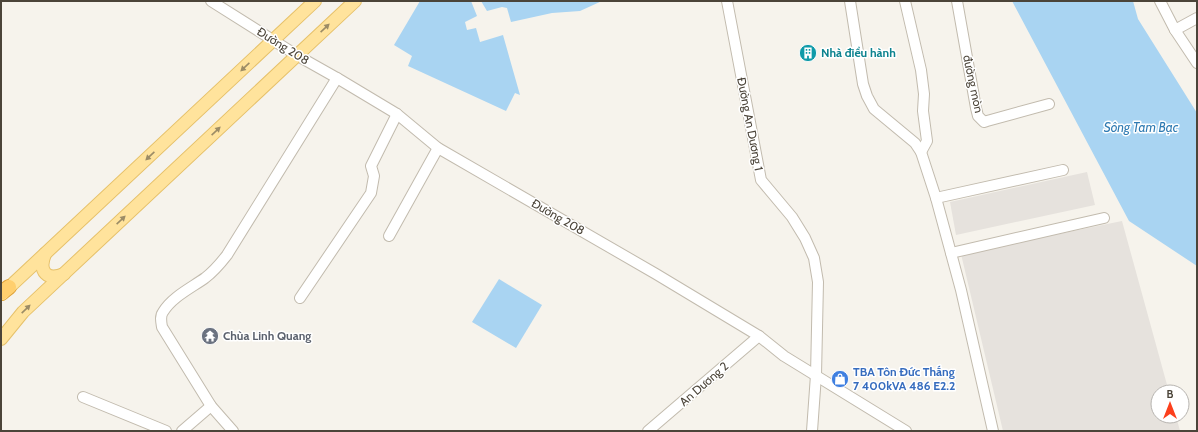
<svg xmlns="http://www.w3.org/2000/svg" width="1198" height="432" viewBox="0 0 1198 432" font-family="Cabin,sans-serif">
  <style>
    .industrial { fill: #e6e2dd }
    .water { fill: #a9d4f2 }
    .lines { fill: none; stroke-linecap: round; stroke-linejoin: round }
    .minor-casing { stroke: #c2bbae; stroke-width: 12 }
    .major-casing { stroke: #e6c16a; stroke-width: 14 }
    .highway-casing { stroke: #e0a43c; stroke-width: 16 }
    .minor { stroke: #fff; stroke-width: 10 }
    .major { stroke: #ffe39c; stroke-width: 12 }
    .highway { stroke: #ffcf6e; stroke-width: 14 }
    .oneway { fill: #9c8c66 }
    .labels { text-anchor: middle; stroke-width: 3; stroke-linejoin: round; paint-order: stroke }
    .street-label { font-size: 12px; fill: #4b4439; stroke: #fff }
    .culture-label { font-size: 12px; font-weight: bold; fill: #0d838f; stroke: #fff; text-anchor: start }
    .worship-label { font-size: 12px; font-weight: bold; fill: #5b616d; stroke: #fff; text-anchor: start }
    .shop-label { font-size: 12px; font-weight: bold; fill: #366cbe; stroke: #fff; text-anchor: start }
    .water-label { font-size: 13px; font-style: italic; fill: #2e7ab2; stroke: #fff }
  </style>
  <rect width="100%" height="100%" fill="#f6f3ec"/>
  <g class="industrial">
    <polygon points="1087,172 1095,205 956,235 950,202"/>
    <polygon points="1122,221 1169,392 1158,392 1158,416 1176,416 1180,431 1003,431 961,254"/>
  </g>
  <g class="water">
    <polygon points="420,1 471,1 477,16 465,22 467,30 476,28 480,42 503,35 520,95 515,93 506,111 408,66 412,56 394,45"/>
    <polygon points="481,1 602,1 580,11 552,13 511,22 507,8 502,7 487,11"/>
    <polygon points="1012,1 1133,1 1138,19 1197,113 1197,266 1129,221"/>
    <polygon points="499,279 542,305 516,348 472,322"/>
  </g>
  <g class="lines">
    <defs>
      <g id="minor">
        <polyline points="211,1 298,56 337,78 397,114 438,148 656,274 759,336 784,356 906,431"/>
        <polyline points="727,1 761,180 792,217 805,238 814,258 818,282 816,375 812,431"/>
        <polyline points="850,1 863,84 867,96 874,109 915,143 921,152 936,198 961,290 993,431"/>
        <polyline points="905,1 921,70 924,94 923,111 927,141 921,152"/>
        <polyline points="957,1 976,108 978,116 984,122 987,121 1049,104"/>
        <polyline points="1160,1 1175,30 1197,63"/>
        <polyline points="1175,30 1197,18"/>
        <polyline points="936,198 1063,170"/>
        <polyline points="389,236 438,148"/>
        <polyline points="951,253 1104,218"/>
        <polyline points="300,298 371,193 374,176 371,166 397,114"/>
        <polyline points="83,397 166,431"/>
        <polyline points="182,431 211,406"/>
        <path d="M233 431 211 406 162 327C161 321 160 316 163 312 172 297 191 288 205 278 213 272 220 264 227 255L337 78"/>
        <polyline points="648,431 759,336"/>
      </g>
      <g id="major">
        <path d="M45 254C38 272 47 281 64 274"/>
        <polyline points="2,294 315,1"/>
        <polyline points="1,339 23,312 355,1"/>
      </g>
      <polyline id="highway" points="1,293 9,287"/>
    </defs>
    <use href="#minor" class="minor-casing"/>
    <use href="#major" class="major-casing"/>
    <use href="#highway" class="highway-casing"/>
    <use href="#minor" class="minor"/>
    <use href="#major" class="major"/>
    <use href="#highway" class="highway"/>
  </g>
  <defs><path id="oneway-solid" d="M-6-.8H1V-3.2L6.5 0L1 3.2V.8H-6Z"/></defs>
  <g class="oneway">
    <use href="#oneway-solid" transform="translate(325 28) rotate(-43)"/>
    <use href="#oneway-solid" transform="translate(245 67) rotate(137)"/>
    <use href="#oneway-solid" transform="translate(216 131) rotate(-43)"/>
    <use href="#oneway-solid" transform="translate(150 156) rotate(137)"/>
    <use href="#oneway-solid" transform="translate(121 220) rotate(-43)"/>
    <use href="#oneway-solid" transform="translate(26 309) rotate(-44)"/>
  </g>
  <defs>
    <symbol id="building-disc" viewBox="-11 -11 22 22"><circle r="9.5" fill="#0f9aa8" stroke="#fff"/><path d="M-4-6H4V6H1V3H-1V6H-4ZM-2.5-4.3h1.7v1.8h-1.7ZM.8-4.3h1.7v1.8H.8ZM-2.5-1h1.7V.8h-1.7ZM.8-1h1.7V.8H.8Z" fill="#fff"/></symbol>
    <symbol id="temple-disc" viewBox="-11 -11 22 22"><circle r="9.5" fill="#6b7280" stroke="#fff"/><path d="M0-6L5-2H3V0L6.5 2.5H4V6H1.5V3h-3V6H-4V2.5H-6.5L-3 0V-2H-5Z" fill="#fff"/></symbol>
    <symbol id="shop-disc" viewBox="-11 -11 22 22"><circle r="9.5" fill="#3f7fe0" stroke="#fff"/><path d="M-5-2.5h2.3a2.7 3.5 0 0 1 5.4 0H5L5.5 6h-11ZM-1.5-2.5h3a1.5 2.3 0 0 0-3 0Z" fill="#fff"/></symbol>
  </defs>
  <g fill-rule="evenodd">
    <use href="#building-disc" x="798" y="43" width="20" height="20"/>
    <use href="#temple-disc" x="200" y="326" width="20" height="20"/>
    <use href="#shop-disc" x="830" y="369" width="20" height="20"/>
  </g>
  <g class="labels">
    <g class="street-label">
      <text transform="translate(283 46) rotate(32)" y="4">Đường 208</text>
      <text transform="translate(973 84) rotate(78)" y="4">đường mòn</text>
      <text transform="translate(750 124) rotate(79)" y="4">Đường An Dương 1</text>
      <text transform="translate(558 217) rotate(30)" y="4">Đường 208</text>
      <text transform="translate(704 384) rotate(-41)" y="4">An Dương 2</text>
    </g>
    <g class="culture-label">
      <text x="821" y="57">Nhà điều hành</text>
    </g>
    <g class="worship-label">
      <text x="223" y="340">Chùa Linh Quang</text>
    </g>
    <g class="shop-label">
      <text x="853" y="376">TBA Tôn Đức Thắng<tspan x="853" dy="14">7 400kVA 486 E2.2</tspan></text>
    </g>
    <g class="water-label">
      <text x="1141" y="132">Sông Tam Bạc</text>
    </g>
  </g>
  <rect width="1198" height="432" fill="none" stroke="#4b4439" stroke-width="4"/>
  <g transform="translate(1170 404)"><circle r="19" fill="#ffffff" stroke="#b7b4b0"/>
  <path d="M0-3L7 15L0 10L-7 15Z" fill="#fc3f1d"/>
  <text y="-6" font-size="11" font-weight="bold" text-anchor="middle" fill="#4b4439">B</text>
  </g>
</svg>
